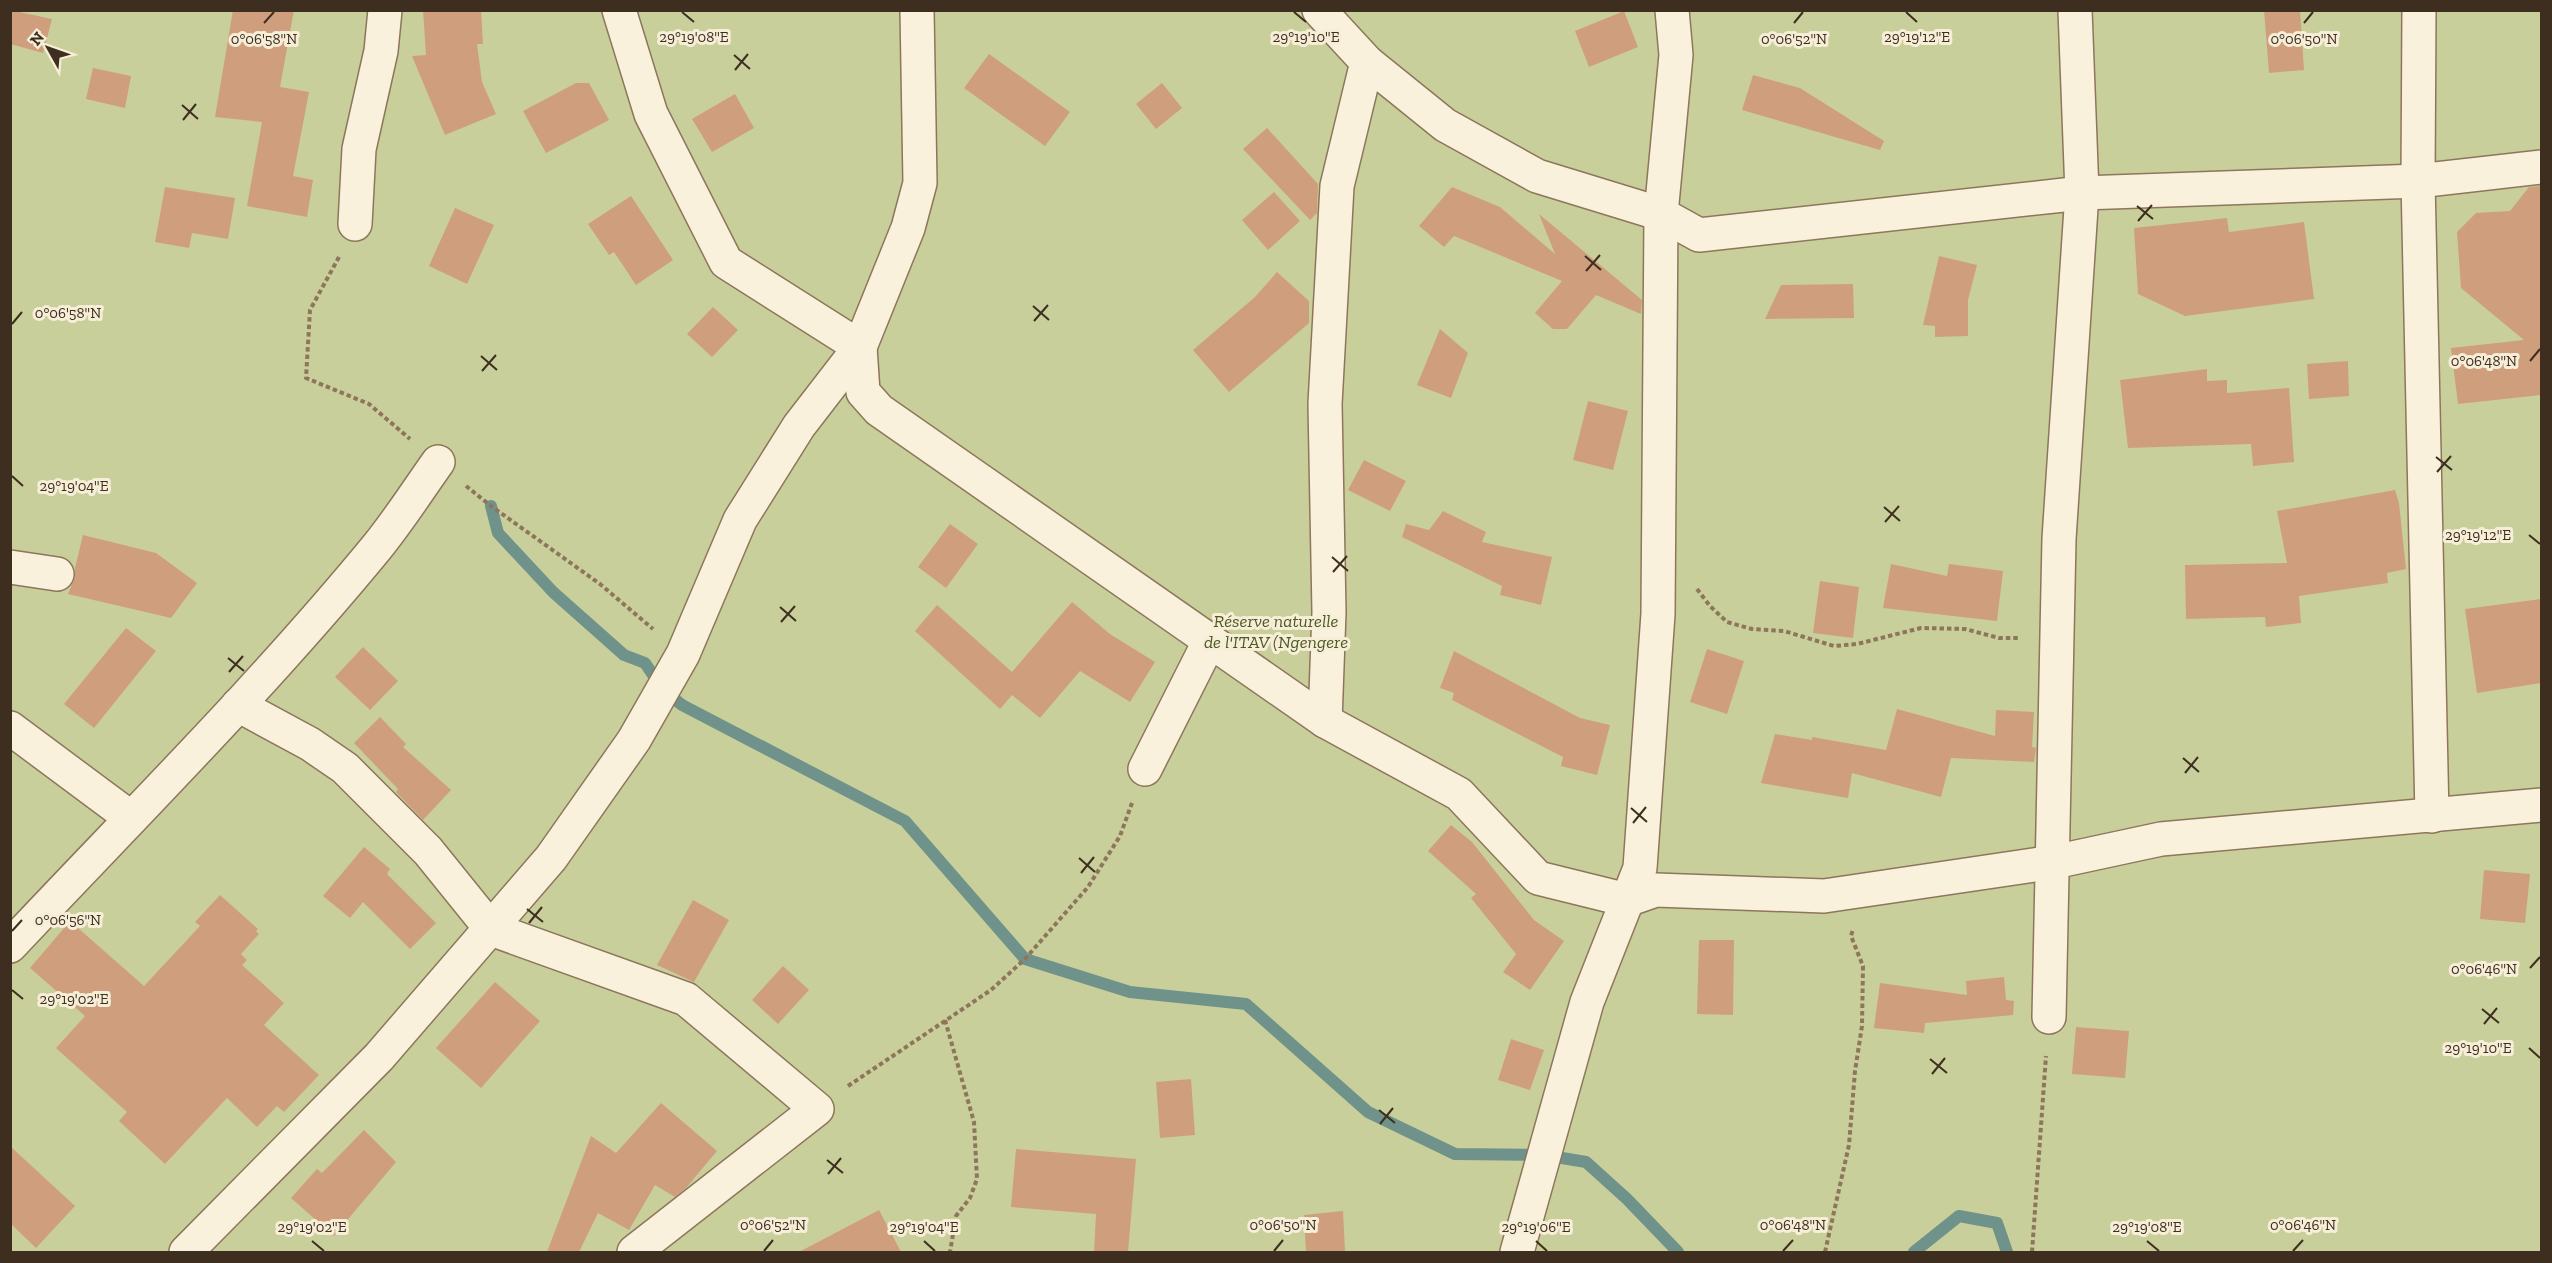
<svg xmlns="http://www.w3.org/2000/svg" width="2552" height="1263" viewBox="0 0 2552 1263" font-family="'Zilla Slab',serif">
  <style>
    .green { fill: #c9cf9b }
    .lines { fill: none; stroke-linecap: round; stroke-linejoin: round }
    .stream { stroke: #6f938a; stroke-width: 12 }
    .building { fill: #cf9f7d }
    .minor-casing { stroke: #8d765c; stroke-width: 36 }
    .path { stroke: #8d765c; stroke-width: 4; stroke-dasharray: 4.5 3; stroke-linecap: butt }
    .minor { stroke: #faf1dc; stroke-width: 33 }
    .ticks { fill: none; stroke: #3d2e20; stroke-width: 2 }
    .labels { text-anchor: middle; stroke-width: 6; stroke-linejoin: round; paint-order: stroke }
    .park-label { font-size: 18px; font-style: italic; fill: #4d5a26; stroke: #f7eed8 }
    .ticks-label { font-size: 15px; text-anchor: middle; fill: #3d2e20; stroke: #f7eed8; stroke-width: 6; stroke-linejoin: round; paint-order: stroke }
  </style>
  <rect width="100%" height="100%" fill="#f0e4c8"/>
  <rect class="green" x="11" y="11" width="2530" height="1241"/>
  <g class="lines">
    <g class="stream">
      <polyline points="491,506 498,533 553,592 624,655 645,663 663,690 682,705 905,821 1025,959 1130,992 1246,1004 1368,1112 1455,1154 1544,1155 1586,1162 1627,1199 1678,1252"/>
      <polyline points="1914,1252 1959,1216 1997,1223 2007,1252"/>
    </g>
  </g>
  <g class="building">
    <polygon points="10,10 52,19 43,53 10,44"/>
    <polygon points="233,10 294,10 280,87 309,92 293,176 313,180 307,217 247,206 262,122 215,117"/>
    <polygon points="423,10 481,10 483,44 477,44 482,82 496,114 445,135 412,56 426,55"/>
    <polygon points="2264,10 2300,10 2304,70 2269,73"/>
    <polygon points="1624,11 1638,47 1589,67 1575,31"/>
    <polygon points="989,54 1070,112 1045,146 964,88"/>
    <polygon points="93,68 131,76 125,108 86,99"/>
    <polygon points="1753,75 1800,88 1884,141 1880,150 1742,110"/>
    <polygon points="576,83 589,83 609,120 546,153 523,111"/>
    <polygon points="1162,83 1182,108 1156,129 1136,104"/>
    <polygon points="735,94 754,128 712,152 692,119"/>
    <polygon points="1267,128 1318,184 1317,213 1310,220 1243,149"/>
    <polygon points="2541,186 2541,395 2458,404 2451,348 2524,340 2461,288 2457,232 2476,213 2510,211 2529,187"/>
    <polygon points="165,187 235,198 228,239 192,233 189,248 155,242"/>
    <polygon points="1452,187 1500,207 1555,254 1539,214 1642,300 1641,314 1596,295 1567,329 1553,329 1535,313 1562,281 1454,236 1444,247 1419,226"/>
    <polygon points="1274,192 1300,221 1268,250 1242,220"/>
    <polygon points="631,196 673,260 636,285 614,252 609,255 588,224"/>
    <polygon points="455,208 494,225 467,284 429,266"/>
    <polygon points="2227,218 2229,232 2304,222 2314,299 2185,316 2138,294 2134,228"/>
    <polygon points="1939,256 1977,265 1968,300 1968,336 1935,337 1935,326 1923,325"/>
    <polygon points="1277,272 1309,301 1309,323 1229,392 1193,350 1255,297"/>
    <polygon points="1853,284 1854,318 1765,319 1781,285"/>
    <polygon points="713,307 738,330 712,357 687,334"/>
    <polygon points="1440,329 1468,353 1451,398 1417,385"/>
    <polygon points="2348,361 2349,396 2309,399 2307,364"/>
    <polygon points="2207,369 2207,381 2227,380 2227,393 2289,388 2294,462 2253,466 2251,444 2128,448 2120,380"/>
    <polygon points="1588,401 1628,411 1613,470 1573,460"/>
    <polygon points="1364,460 1406,481 1390,511 1348,490"/>
    <polygon points="2395,490 2399,503 2406,569 2387,573 2388,583 2299,596 2301,623 2266,627 2265,617 2186,619 2185,565 2287,563 2277,511"/>
    <polygon points="1443,511 1486,532 1482,542 1552,557 1541,605 1500,595 1502,586 1402,537 1406,524 1429,530"/>
    <polygon points="950,524 978,544 946,588 918,567"/>
    <polygon points="83,535 156,553 197,583 171,618 68,594 75,577 75,568"/>
    <polygon points="1891,564 1947,576 1949,564 2003,571 1997,621 1883,608"/>
    <polygon points="1820,581 1859,587 1853,638 1813,633"/>
    <polygon points="2541,599 2541,683 2477,693 2465,609"/>
    <polygon points="1072,602 1110,634 1155,662 1130,702 1080,671 1040,718 1012,695 1000,709 915,631 937,605 1012,672"/>
    <polygon points="126,628 156,651 94,728 64,704"/>
    <polygon points="363,647 398,681 370,710 335,677"/>
    <polygon points="1707,649 1744,661 1727,714 1690,702"/>
    <polygon points="1454,651 1580,718 1610,725 1597,775 1561,766 1563,757 1452,700 1454,693 1440,688"/>
    <polygon points="1897,709 1995,736 1996,710 2034,712 2032,747 2036,748 2034,762 1951,758 1941,797 1852,773 1848,798 1761,783 1775,734 1812,740 1812,737 1886,750"/>
    <polygon points="380,717 406,744 403,747 451,790 423,820 396,792 398,789 354,743"/>
    <polygon points="1451,825 1472,842 1534,920 1564,941 1530,990 1503,972 1516,954 1471,898 1476,894 1428,851"/>
    <polygon points="364,847 390,869 387,874 436,923 410,949 363,902 350,918 323,896"/>
    <polygon points="2484,870 2530,874 2525,923 2480,919"/>
    <polygon points="220,895 258,929 256,931 259,934 241,954 247,960 242,965 284,1003 264,1025 319,1075 284,1112 277,1106 257,1127 227,1098 165,1164 119,1121 127,1112 56,1048 85,1016 30,968 70,921 144,986 200,926 195,922"/>
    <polygon points="693,900 729,920 694,982 657,965"/>
    <polygon points="1699,940 1734,940 1733,1015 1697,1014"/>
    <polygon points="783,966 809,990 778,1024 752,1000"/>
    <polygon points="2004,977 2006,1000 2014,1001 2013,1015 1925,1023 1924,1033 1874,1028 1880,983 1967,995 1966,981"/>
    <polygon points="495,982 540,1021 481,1088 436,1048"/>
    <polygon points="2076,1027 2129,1031 2125,1078 2072,1074"/>
    <polygon points="1511,1039 1544,1050 1530,1090 1498,1080"/>
    <polygon points="1191,1079 1195,1135 1160,1138 1156,1082"/>
    <polygon points="661,1103 717,1151 686,1188 675,1197 655,1185 629,1230 598,1213 579,1252 547,1252 591,1136 616,1153"/>
    <polygon points="364,1130 396,1162 334,1236 291,1198 317,1169 322,1173"/>
    <polygon points="10,1146 75,1206 36,1248 10,1223"/>
    <polygon points="1016,1149 1136,1159 1128,1252 1094,1252 1096,1214 1011,1207"/>
    <polygon points="879,1210 901,1252 799,1252"/>
    <polygon points="1343,1211 1345,1252 1306,1252 1304,1215"/>
  </g>
  <g class="lines">
    <defs>
      <g id="minor">
        <polyline points="619,10 651,114 726,262 860,347 863,392 879,410 1325,721 1459,794 1538,878 1627,900 1656,890 1824,896 2054,862 2161,839 2542,805"/>
        <polyline points="1319,10 1367,62 1445,125 1537,176 1661,214 1699,235 2082,193 2418,181 2542,167"/>
        <polyline points="2419,10 2418,181 2432,816"/>
        <polyline points="355,224 359,149 381,51 385,10"/>
        <polyline points="10,567 57,574"/>
        <polyline points="238,705 310,744 345,768 428,851 491,929 686,999 817,1109 634,1252"/>
        <polyline points="1325,721 1329,612 1325,404 1337,186 1367,62"/>
        <polyline points="10,728 131,818"/>
        <polyline points="1145,769 1209,642"/>
        <path d="M10 946C134 814 262 687 377 547 399 520 418 490 438 462"/>
        <polyline points="2049,1017 2059,539 2082,193 2075,10"/>
        <polyline points="186,1252 379,1057 551,858 634,740 683,654 740,520 799,426 860,347 908,228 920,183 917,10"/>
        <polyline points="1517,1252 1587,1002 1640,868 1658,614 1661,214 1676,55 1672,10"/>
      </g>
    </defs>
    <use href="#minor" class="minor-casing"/>
    <g class="path">
      <polyline points="339,257 310,310 306,378 369,404 410,439"/>
      <polyline points="466,486 491,506 600,584 653,629"/>
      <polyline points="1697,589 1710,606 1727,622 1752,629 1784,631 1834,646 1857,644 1921,628 1965,629 1999,638 2019,638"/>
      <polyline points="945,1020 974,1122 977,1179 970,1198 956,1216 950,1252"/>
      <polyline points="848,1086 991,990 1025,959 1088,887 1120,836 1132,803"/>
      <polyline points="1825,1252 1849,1145 1855,1071 1862,1026 1863,966 1851,936 1853,929"/>
      <polyline points="2032,1252 2046,1056"/>
    </g>
    <use href="#minor" class="minor"/>
  </g>
  <path class="ticks" d="M682 12 694 22M1294 12 1306 22M1906 12 1917 22M264 23 274 12M1794 23 1803 12M2304 23 2313 12M734 55 750 69M735 70 748 54M182 105 198 119M183 120 196 104M2137 206 2153 219M2138 221 2152 205M1585 256 1601 270M1586 271 1600 255M1033 306 1049 320M1034 321 1048 305M12 324 22 312M481 356 497 370M2530 361 2540 349M482 371 496 355M2436 457 2452 470M2437 472 2451 456M12 476 23 486M1884 507 1900 521M1885 522 1899 506M2529 535 2540 544M1332 557 1348 571M1333 572 1347 556M780 607 796 621M781 622 795 606M228 658 244 671M229 672 243 656M2183 758 2199 772M2185 773 2198 757M1631 808 1647 822M1633 823 1646 807M1079 858 1095 872M1081 873 1094 857M527 909 543 922M529 923 542 907M12 931 22 920M2530 968 2540 957M12 990 23 999M2482 1009 2499 1023M2484 1024 2497 1008M2529 1048 2540 1058M1930 1059 1947 1073M1932 1074 1945 1058M1379 1110 1395 1123M1380 1124 1393 1108M827 1160 843 1173M828 1174 841 1158M312 1241 324 1251M924 1241 935 1251M1536 1241 1547 1251M2147 1241 2159 1251M764 1251 773 1240M1274 1251 1283 1240M1783 1251 1793 1240M2293 1251 2303 1240"/>
  <g class="labels">
    <g class="park-label">
      <text x="1276" y="627">Réserve naturelle<tspan x="1276" dy="21">de l'ITAV (Ngengere</tspan></text>
    </g>
  </g>
  <g class="ticks-label">
    <text x="1306" y="42">29°19'10"E</text>
    <text x="694" y="42">29°19'08"E</text>
    <text x="1917" y="42">29°19'12"E</text>
    <text x="264" y="44">0°06'58"N</text>
    <text x="1794" y="44">0°06'52"N</text>
    <text x="2304" y="44">0°06'50"N</text>
    <text x="68" y="318">0°06'58"N</text>
    <text x="2484" y="366">0°06'48"N</text>
    <text x="74" y="491">29°19'04"E</text>
    <text x="2478" y="540">29°19'12"E</text>
    <text x="68" y="925">0°06'56"N</text>
    <text x="2484" y="974">0°06'46"N</text>
    <text x="74" y="1004">29°19'02"E</text>
    <text x="2478" y="1053">29°19'10"E</text>
    <text x="773" y="1230">0°06'52"N</text>
    <text x="1283" y="1230">0°06'50"N</text>
    <text x="1793" y="1230">0°06'48"N</text>
    <text x="2303" y="1230">0°06'46"N</text>
    <text x="312" y="1232">29°19'02"E</text>
    <text x="924" y="1232">29°19'04"E</text>
    <text x="1536" y="1232">29°19'06"E</text>
    <text x="2147" y="1232">29°19'08"E</text>
  </g>
  <rect width="2552" height="1263" fill="none" stroke="#3d2e20" stroke-width="24"/>
  <g transform="translate(48 48) rotate(310)" stroke="#f7eed8" stroke-width="4.5" paint-order="stroke">
  <path d="M0-4.5L10 22L0 15L-10 22Z" fill="#3d2e20"/>
  <text y="-9" font-size="16" font-weight="bold" text-anchor="middle" fill="#3d2e20">N</text>
  </g>
</svg>
